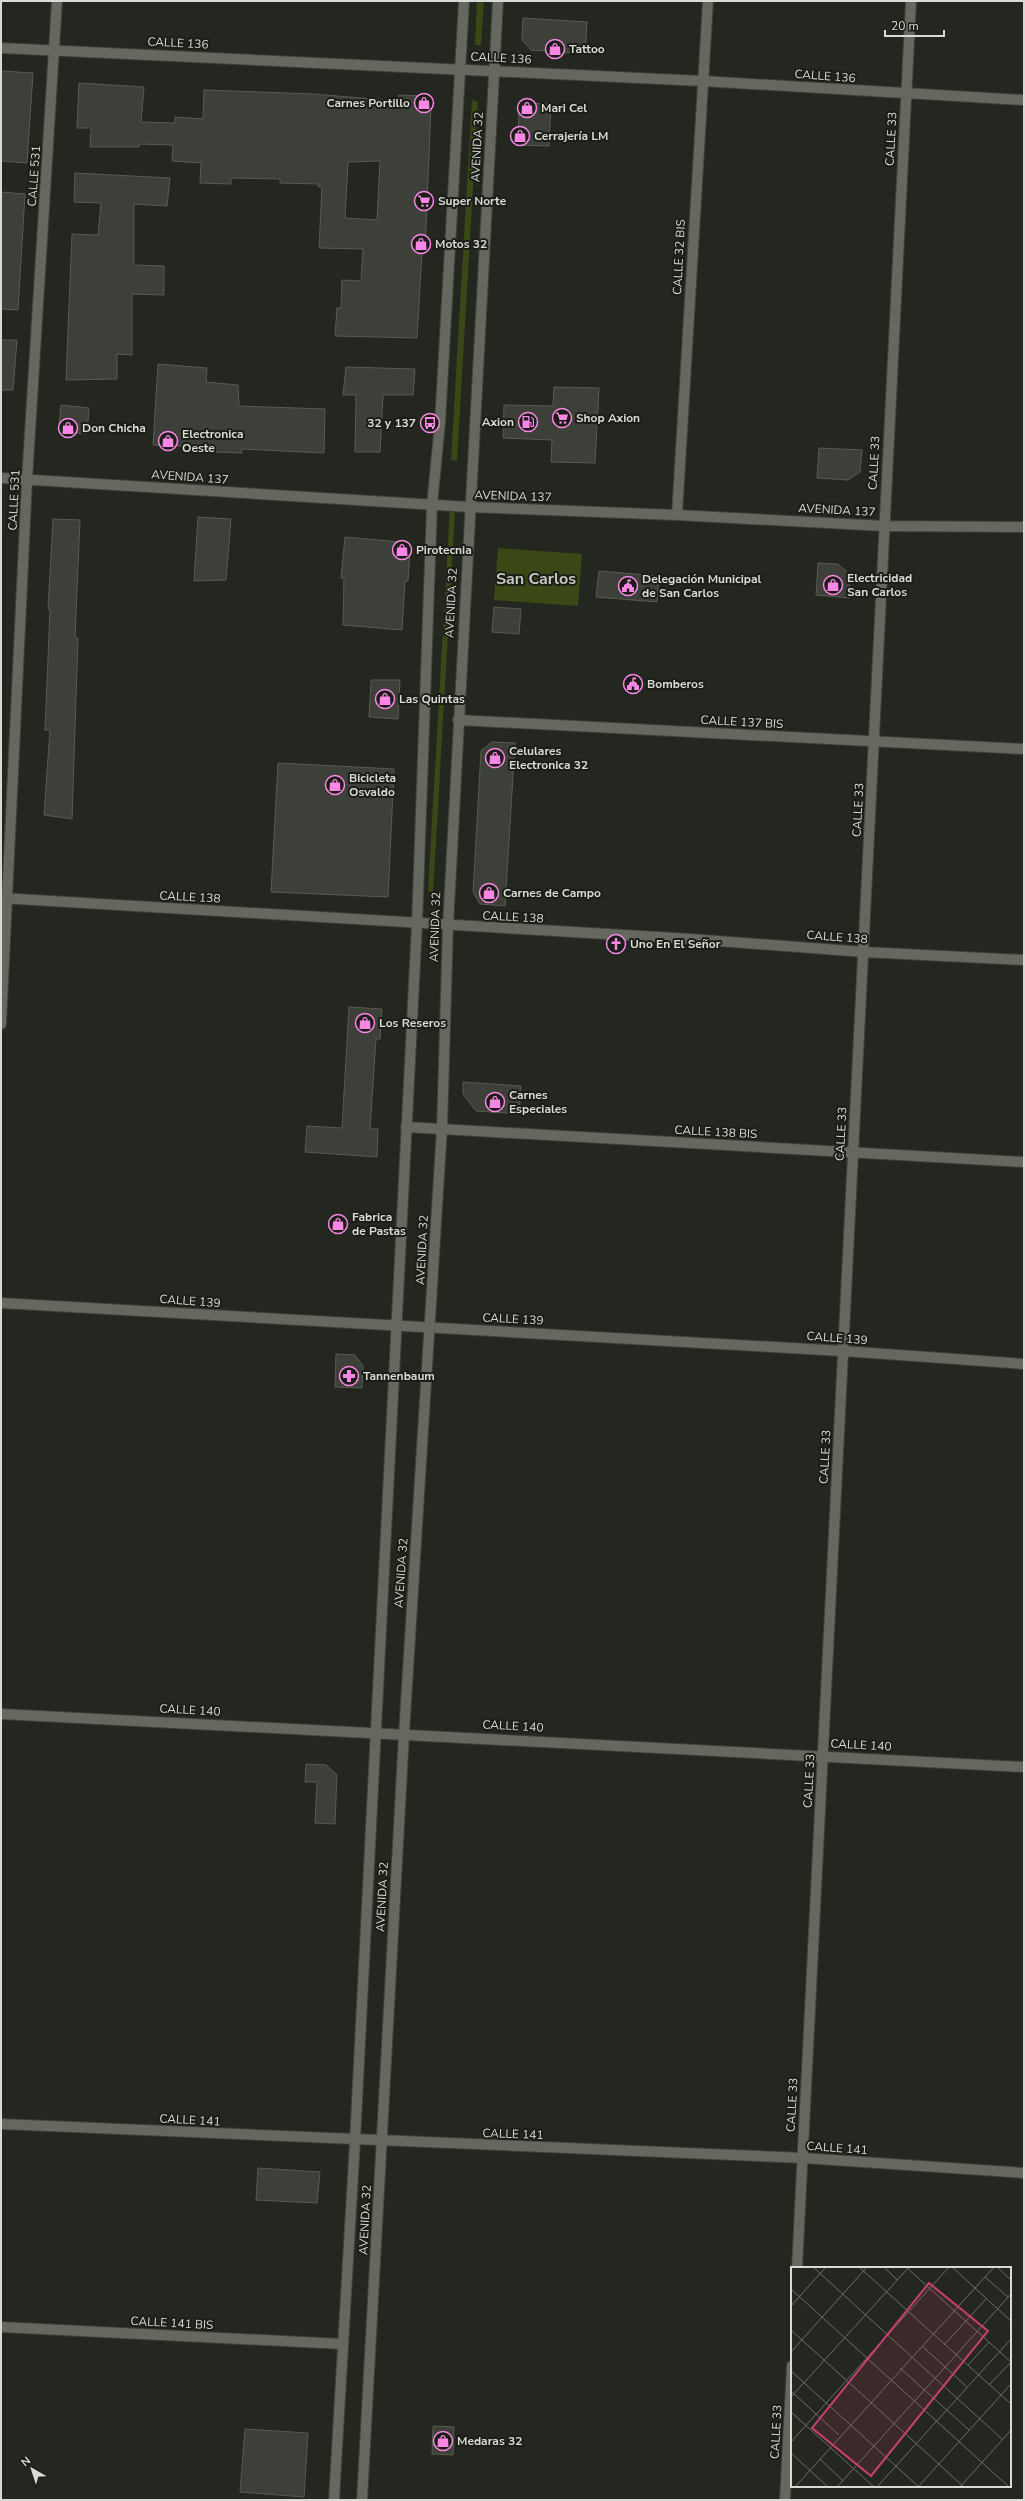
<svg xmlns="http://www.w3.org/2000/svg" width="1025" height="2501" viewBox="0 0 1025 2501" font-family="'Nunito Sans',sans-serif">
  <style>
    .green { fill: #394815 }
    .building { fill: #3d4038; stroke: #575b51; fill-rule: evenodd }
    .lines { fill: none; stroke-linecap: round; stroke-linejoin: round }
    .street-casing { stroke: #3e413a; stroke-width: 12 }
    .secondary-casing { stroke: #3e413a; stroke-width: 12 }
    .street { stroke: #65685f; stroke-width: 10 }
    .secondary { stroke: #65685f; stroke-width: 10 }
    .labels { text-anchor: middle; stroke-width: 4; stroke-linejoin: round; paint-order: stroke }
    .street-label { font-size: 12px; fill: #d8dbd5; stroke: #1b1e16 }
    .poi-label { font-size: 12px; font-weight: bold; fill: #d8dbd5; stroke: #1b1e16; text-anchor: start }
    .district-label { font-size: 16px; font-weight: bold; fill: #c6cac0; stroke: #1b1e16 }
    .inset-road { fill: none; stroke: #6c6f68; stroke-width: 1 }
    .view { fill: #c63f73; fill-opacity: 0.15; stroke: #c63f73; stroke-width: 2 }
    .inset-edge { fill: none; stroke: #d8dbd5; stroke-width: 2 }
  </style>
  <rect width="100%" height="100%" fill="#24271f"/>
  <g class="green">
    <polygon points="477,1 484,1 481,45 475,45"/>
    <polygon points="472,100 478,102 457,461 451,460"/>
    <polygon points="450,509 455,510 433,893 428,891"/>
    <polygon points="498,548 582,554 578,606 494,600"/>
  </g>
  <g class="building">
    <polygon points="523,18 587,22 585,54 531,50 522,40"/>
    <polygon points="1,71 33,73 27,163 1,161"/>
    <path d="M79 83 144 87 141 122 175 123V117L203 119 204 90 313 94 398 101 399 95 421 96 431 106 425 252H422L417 338 335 336 337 308H341L342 280 361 281 363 249 319 248 322 187H318V184L280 183V179L231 178V184L200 183 201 163 172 161 173 145 140 144 139 147H90L91 128H77ZM380 161 377 220 345 218 348 162Z"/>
    <polygon points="527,103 551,104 549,146 518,145 519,109"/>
    <polygon points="75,173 170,178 167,206 134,204 134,265 164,266 164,295 132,294 132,355 117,354 117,379 66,380 72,234 98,235 101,203 74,202"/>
    <polygon points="1,192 25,194 18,310 1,309"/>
    <polygon points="1,340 17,340 13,390 1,390"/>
    <polygon points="158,364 207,368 206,382 238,385 239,406 325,409 324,453 242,449 242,453 214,452 214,447 153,445"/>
    <polygon points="346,367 415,369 413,395 383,395 380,452 355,452 356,395 343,395"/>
    <polygon points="554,387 599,388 595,463 551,462 552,440 503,438 504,405 553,406"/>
    <polygon points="61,405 89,408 87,434 67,432 59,424"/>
    <polygon points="819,448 862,450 860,472 848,480 817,478"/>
    <polygon points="198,517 231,519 226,580 194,581"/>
    <polygon points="53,519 80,520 75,637 78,638 72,819 44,815 50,730 45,730 50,610 48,609"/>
    <polygon points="345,537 401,542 410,552 408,581 405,581 402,630 343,625 344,578 341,578"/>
    <polygon points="818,563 838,564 850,575 849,598 816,595"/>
    <polygon points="599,571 659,576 657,602 596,597"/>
    <polygon points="494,607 521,609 519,634 492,632"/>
    <polygon points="371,680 400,680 398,719 369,717"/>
    <polygon points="492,742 515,743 505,906 480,904 473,892 481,751"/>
    <polygon points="278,763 394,769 388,897 271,892"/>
    <polygon points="349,1007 382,1009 380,1039 376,1039 370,1129 378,1129 377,1157 305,1152 307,1126 342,1128"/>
    <polygon points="463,1082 521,1086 519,1114 476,1111 463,1094"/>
    <polygon points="336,1354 355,1355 363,1366 362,1388 335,1387"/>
    <polygon points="306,1764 326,1765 337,1775 335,1824 315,1823 317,1782 305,1782"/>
    <polygon points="258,2168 320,2172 317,2203 256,2200"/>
    <polygon points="433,2426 454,2427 453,2455 432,2454"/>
    <polygon points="245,2429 308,2433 304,2497 240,2492"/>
  </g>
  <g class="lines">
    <defs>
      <g id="street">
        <polyline points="1,48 702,81 1024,100"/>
        <polyline points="677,515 708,1"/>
        <polyline points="458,720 1024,749"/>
        <polyline points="1,898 691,939 864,952 1024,960"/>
        <polyline points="1,1024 27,480 57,1"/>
        <polyline points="406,1127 1024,1162"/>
        <polyline points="1,1303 843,1351 1024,1364"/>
        <polyline points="1,1714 1024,1767"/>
        <polyline points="1,2124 803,2158 1024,2173"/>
        <polyline points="797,2268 911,1"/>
        <polyline points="1,2327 342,2344"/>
        <polyline points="785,2500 792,2366"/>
      </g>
      <g id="secondary">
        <polyline points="1,478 469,507 677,515 884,526 1024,527"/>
        <polyline points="334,2500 355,2141 417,924 432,505 440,423 464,1"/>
        <polyline points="362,2500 404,1734 442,1128 448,926 498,1"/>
      </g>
    </defs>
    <use href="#street" class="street-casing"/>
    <use href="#secondary" class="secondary-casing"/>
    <use href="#street" class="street"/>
    <use href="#secondary" class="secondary"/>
  </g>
  <defs>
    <symbol id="shop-ring" viewBox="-11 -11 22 22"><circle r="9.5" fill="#1b1e16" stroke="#fa87e6" stroke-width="1.5"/><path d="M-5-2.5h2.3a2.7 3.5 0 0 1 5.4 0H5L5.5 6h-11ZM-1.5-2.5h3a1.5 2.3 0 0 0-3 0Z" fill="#fa87e6"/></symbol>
    <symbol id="supermarket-ring" viewBox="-11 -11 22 22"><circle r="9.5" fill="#1b1e16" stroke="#fa87e6" stroke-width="1.5"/><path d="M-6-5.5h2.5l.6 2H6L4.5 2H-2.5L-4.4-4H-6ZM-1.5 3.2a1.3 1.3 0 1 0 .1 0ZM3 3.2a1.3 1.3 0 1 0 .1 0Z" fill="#fa87e6"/></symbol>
    <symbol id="fuel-ring" viewBox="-11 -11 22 22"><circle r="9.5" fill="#1b1e16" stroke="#fa87e6" stroke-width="1.5"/><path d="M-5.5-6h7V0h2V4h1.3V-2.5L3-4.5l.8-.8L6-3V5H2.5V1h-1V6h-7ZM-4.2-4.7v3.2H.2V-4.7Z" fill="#fa87e6"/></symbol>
    <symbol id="bus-ring" viewBox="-11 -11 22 22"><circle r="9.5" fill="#1b1e16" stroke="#fa87e6" stroke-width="1.5"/><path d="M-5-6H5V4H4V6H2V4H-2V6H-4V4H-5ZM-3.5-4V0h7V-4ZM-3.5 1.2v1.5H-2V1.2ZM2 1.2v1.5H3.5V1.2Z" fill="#fa87e6"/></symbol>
    <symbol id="civic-ring" viewBox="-11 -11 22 22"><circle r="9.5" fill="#1b1e16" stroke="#fa87e6" stroke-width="1.5"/><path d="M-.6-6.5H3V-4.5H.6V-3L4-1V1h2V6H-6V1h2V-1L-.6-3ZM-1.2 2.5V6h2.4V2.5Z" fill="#fa87e6"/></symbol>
    <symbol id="church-ring" viewBox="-11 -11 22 22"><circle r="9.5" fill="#1b1e16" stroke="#fa87e6" stroke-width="1.5"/><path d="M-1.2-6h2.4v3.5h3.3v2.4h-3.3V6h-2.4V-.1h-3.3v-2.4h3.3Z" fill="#fa87e6"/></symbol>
    <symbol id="pharmacy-ring" viewBox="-11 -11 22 22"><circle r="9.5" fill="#1b1e16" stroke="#fa87e6" stroke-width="1.5"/><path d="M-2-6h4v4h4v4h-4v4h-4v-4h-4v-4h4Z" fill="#fa87e6"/></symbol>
  </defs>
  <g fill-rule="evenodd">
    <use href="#shop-ring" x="544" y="38" width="22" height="22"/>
    <use href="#shop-ring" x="413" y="92" width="22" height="22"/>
    <use href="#shop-ring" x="516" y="97" width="22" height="22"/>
    <use href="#shop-ring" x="509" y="125" width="22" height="22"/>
    <use href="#supermarket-ring" x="413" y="190" width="22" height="22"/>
    <use href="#shop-ring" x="410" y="233" width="22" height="22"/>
    <use href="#supermarket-ring" x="551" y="407" width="22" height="22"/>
    <use href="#fuel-ring" x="517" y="411" width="22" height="22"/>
    <use href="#bus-ring" x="419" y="412" width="22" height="22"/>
    <use href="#shop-ring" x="57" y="417" width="22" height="22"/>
    <use href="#shop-ring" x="157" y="430" width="22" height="22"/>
    <use href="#shop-ring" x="391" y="539" width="22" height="22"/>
    <use href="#shop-ring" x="822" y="574" width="22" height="22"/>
    <use href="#civic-ring" x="617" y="575" width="22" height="22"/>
    <use href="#civic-ring" x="622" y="673" width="22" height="22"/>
    <use href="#shop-ring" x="374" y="688" width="22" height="22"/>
    <use href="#shop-ring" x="484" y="747" width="22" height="22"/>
    <use href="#shop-ring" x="324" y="774" width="22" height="22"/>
    <use href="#shop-ring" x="478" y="882" width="22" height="22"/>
    <use href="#church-ring" x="605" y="933" width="22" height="22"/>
    <use href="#shop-ring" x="354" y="1012" width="22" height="22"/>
    <use href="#shop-ring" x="484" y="1091" width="22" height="22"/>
    <use href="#shop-ring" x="327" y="1213" width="22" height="22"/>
    <use href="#pharmacy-ring" x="338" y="1365" width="22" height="22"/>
    <use href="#shop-ring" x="432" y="2430" width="22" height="22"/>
  </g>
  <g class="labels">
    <g class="street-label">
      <text transform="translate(178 43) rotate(3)" y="4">CALLE 136</text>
      <text transform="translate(501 58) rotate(3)" y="4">CALLE 136</text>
      <text transform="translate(825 76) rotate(4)" y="4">CALLE 136</text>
      <text transform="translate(891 139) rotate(-87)" y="4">CALLE 33</text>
      <text transform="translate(477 147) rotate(-87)" y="4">AVENIDA 32</text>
      <text transform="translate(34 176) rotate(-86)" y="4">CALLE 531</text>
      <text transform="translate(679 257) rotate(-87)" y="4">CALLE 32 BIS</text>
      <text transform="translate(874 463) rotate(-87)" y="4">CALLE 33</text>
      <text transform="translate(190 477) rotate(4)" y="4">AVENIDA 137</text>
      <text transform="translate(513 496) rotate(2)" y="4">AVENIDA 137</text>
      <text transform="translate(14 500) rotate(-87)" y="4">CALLE 531</text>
      <text transform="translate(837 510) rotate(3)" y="4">AVENIDA 137</text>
      <text transform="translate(451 603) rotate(-87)" y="4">AVENIDA 32</text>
      <text transform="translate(742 722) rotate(3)" y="4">CALLE 137 BIS</text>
      <text transform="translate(858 810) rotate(-87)" y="4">CALLE 33</text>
      <text transform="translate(190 897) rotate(3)" y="4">CALLE 138</text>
      <text transform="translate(513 917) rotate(3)" y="4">CALLE 138</text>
      <text transform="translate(435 927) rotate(-88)" y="4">AVENIDA 32</text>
      <text transform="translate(837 937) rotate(4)" y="4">CALLE 138</text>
      <text transform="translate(716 1132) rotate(3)" y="4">CALLE 138 BIS</text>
      <text transform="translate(841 1134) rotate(-87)" y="4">CALLE 33</text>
      <text transform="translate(422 1250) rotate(-87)" y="4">AVENIDA 32</text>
      <text transform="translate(190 1301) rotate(4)" y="4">CALLE 139</text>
      <text transform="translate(513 1319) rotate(3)" y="4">CALLE 139</text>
      <text transform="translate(837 1338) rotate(4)" y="4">CALLE 139</text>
      <text transform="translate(825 1457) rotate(-87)" y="4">CALLE 33</text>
      <text transform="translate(401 1573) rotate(-86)" y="4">AVENIDA 32</text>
      <text transform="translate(190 1710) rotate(3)" y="4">CALLE 140</text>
      <text transform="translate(513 1726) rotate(3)" y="4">CALLE 140</text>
      <text transform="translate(861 1745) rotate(3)" y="4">CALLE 140</text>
      <text transform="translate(809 1781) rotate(-87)" y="4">CALLE 33</text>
      <text transform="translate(382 1897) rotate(-87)" y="4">AVENIDA 32</text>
      <text transform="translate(792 2105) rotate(-87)" y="4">CALLE 33</text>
      <text transform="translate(190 2120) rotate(3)" y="4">CALLE 141</text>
      <text transform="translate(513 2134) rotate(2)" y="4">CALLE 141</text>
      <text transform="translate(837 2148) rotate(4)" y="4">CALLE 141</text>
      <text transform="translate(365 2220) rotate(-87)" y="4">AVENIDA 32</text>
      <text transform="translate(172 2323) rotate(3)" y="4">CALLE 141 BIS</text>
      <text transform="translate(776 2432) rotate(-87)" y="4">CALLE 33</text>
    </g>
    <g class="poi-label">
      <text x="569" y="53">Tattoo</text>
      <text x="410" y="107" text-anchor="end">Carnes Portillo</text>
      <text x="541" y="112">Mari Cel</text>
      <text x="534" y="140">Cerrajería LM</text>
      <text x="438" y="205">Super Norte</text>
      <text x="435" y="248">Motos 32</text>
      <text x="576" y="422">Shop Axion</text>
      <text x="514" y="426" text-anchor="end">Axion</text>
      <text x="416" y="427" text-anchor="end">32 y 137</text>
      <text x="82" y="432">Don Chicha</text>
      <text x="182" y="438">Electronica<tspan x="182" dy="14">Oeste</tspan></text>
      <text x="416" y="554">Pirotecnia</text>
      <text x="847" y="582">Electricidad<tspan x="847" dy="14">San Carlos</tspan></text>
      <text x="642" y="583">Delegación Municipal<tspan x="642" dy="14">de San Carlos</tspan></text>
      <text x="647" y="688">Bomberos</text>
      <text x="399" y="703">Las Quintas</text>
      <text x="509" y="755">Celulares<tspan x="509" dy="14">Electronica 32</tspan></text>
      <text x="349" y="782">Bicicleta<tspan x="349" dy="14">Osvaldo</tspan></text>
      <text x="503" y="897">Carnes de Campo</text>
      <text x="630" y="948">Uno En El Señor</text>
      <text x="379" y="1027">Los Reseros</text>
      <text x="509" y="1099">Carnes<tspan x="509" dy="14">Especiales</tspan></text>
      <text x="352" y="1221">Fabrica<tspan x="352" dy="14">de Pastas</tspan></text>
      <text x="363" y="1380">Tannenbaum</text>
      <text x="457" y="2445">Medaras 32</text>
    </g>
    <g class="district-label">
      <text x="536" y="584">San Carlos</text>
    </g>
  </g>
  <g transform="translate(791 2267)">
    <rect width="220" height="220" fill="#24271f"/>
    <path class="inset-road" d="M22 0 212 173M68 0 220 137M93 0 106 13M115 0 220 95M161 0 220 54M206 0 220 13M194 10 217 30M0 22 218 220M0 39 35 0M0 63 173 220M153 78 195 32M131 79 176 120M0 85 76 0M177 98 198 75M109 101 178 163M0 104 128 220M198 118 220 95M0 124 48 168M0 130 118 0M0 145 83 220M0 175 158 0M0 186 37 220M29 192 52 214M4 220 203 0M46 220 220 27M86 220 220 72M127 220 220 117M169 220 220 163"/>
    <path class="view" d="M138 16 197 64 80 209 21 161Z"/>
    <rect width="220" height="220" class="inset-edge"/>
  </g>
  <rect width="1025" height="2501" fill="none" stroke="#d8dbd5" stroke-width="4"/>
  <g transform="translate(32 2469) rotate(321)" stroke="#1b1e16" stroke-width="3" paint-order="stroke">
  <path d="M0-3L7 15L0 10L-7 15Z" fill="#d8dbd5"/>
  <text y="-6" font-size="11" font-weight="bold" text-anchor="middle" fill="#d8dbd5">N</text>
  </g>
  <path d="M885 30v6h59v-6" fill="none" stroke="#d8dbd5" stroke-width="2"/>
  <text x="891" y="30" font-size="12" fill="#d8dbd5" stroke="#1b1e16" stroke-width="3" paint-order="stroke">20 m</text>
</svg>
